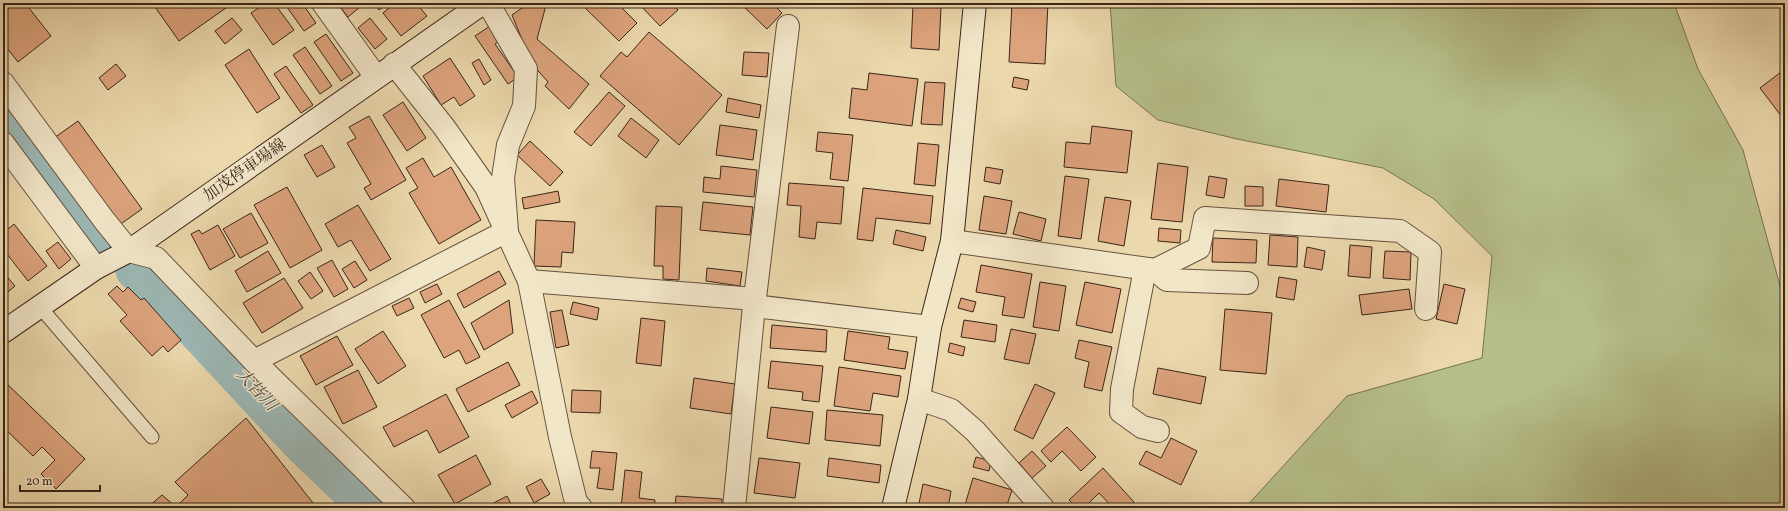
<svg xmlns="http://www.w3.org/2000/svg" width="1788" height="511" viewBox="0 0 1788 511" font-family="Vollkorn,'Noto Serif JP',serif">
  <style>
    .green { fill: #b6bf8a; stroke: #787252 }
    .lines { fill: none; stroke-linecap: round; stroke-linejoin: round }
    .river { stroke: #9cb7b4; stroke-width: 48 }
    .building { fill: #dca37c; stroke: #3a2519 }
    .lane-casing { stroke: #66523e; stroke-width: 15 }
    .street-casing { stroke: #66523e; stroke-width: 24 }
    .secondary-casing { stroke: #3a2519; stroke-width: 24 }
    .lane { stroke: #f2e6c9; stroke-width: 13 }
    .street { stroke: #f2e6c9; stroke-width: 22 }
    .secondary { stroke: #f2e6c9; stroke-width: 22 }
    .labels { text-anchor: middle; stroke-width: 3; stroke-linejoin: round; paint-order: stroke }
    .street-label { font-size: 16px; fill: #3a2519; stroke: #f2e6c9 }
    .water-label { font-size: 17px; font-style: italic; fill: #524a40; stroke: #f2e6c9 }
  </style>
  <rect width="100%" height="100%" fill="#ebd8ac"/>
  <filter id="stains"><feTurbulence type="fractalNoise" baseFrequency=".005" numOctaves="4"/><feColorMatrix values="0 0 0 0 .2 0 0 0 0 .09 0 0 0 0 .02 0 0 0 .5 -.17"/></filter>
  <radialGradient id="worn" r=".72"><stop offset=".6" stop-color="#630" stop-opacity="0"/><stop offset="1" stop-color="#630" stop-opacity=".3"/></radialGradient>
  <polygon class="green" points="1110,3 1674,3 1698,69 1743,150 1785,304 1785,508 1245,508 1347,396 1482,358 1492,256 1434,199 1383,168 1237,139 1158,120 1116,86"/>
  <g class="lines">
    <g class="river">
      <polyline points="3,105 99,238"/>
      <polyline points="139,268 158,283 305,441 375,508"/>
    </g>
  </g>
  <g class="building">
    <polygon points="3,3 25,3 51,36 18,62 3,43"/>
    <polygon points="161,3 233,3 179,41 155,7"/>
    <polygon points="266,3 274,3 294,30 273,45 251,13"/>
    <polygon points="284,3 302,3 316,23 304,31"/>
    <polygon points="337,3 357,3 360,7 348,17"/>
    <polygon points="374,3 388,3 379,10"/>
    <polygon points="395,3 416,3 427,16 401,36 383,13"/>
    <polygon points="529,3 541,3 545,9 537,39 589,84 569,109 545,86 548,82 532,64 512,15"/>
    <polygon points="580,3 617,3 637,23 619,41"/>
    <polygon points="638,3 672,3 678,10 660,26"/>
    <polygon points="740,3 772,3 782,13 767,29"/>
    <polygon points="1012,3 1048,3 1045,64 1009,62"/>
    <polygon points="913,5 941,7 939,50 911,48"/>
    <polygon points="232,18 242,30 225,44 215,31"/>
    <polygon points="370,18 387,39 375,49 358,28"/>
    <polygon points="490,26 501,40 495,44 518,77 508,84 475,36"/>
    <polygon points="649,32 722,95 679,145 600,76 621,52 627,57"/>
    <polygon points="326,34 353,73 341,81 314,42"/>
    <polygon points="305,47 332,86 320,94 293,55"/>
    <polygon points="249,49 280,98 257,113 225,65"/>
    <polygon points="744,52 769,53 767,77 742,75"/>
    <polygon points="450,58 475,96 460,106 454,97 441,105 423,76"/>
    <polygon points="479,59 491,80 484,85 472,63"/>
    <polygon points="116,64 126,76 108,90 99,78"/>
    <polygon points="286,66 313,105 301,113 274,74"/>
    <polygon points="1781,72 1785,77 1785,121 1760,88"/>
    <polygon points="869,73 918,79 912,126 849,118 852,88 867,90"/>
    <polygon points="1014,77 1029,80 1027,90 1012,87"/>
    <polygon points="925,82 945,83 942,125 921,124"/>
    <polygon points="609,92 625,106 591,146 574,132"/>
    <polygon points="728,98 761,105 759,118 726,112"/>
    <polygon points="403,102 426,138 407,151 383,115"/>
    <polygon points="369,116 406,180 371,200 364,188 371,184 347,143 356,138 349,127"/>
    <polygon points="631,118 659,140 646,158 618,136"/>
    <polygon points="78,121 142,209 118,226 54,138"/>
    <polygon points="720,125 757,130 753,160 716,155"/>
    <polygon points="1092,126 1132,131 1127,173 1064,167 1066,142 1090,144"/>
    <polygon points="818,132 853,135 848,181 830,179 833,153 816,151"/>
    <polygon points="530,141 563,172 550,186 517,155"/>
    <polygon points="918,143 939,145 935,186 914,184"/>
    <polygon points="322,145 335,167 317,177 304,155"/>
    <polygon points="423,158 434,177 451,167 481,220 439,244 409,193 418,188 406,168"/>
    <polygon points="1158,163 1188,167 1182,222 1151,219"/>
    <polygon points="721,166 757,170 754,197 703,192 704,177 720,179"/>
    <polygon points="986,167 1003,170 1000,184 984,181"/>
    <polygon points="1065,176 1089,179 1081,239 1058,236"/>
    <polygon points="1209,176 1227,179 1224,198 1206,195"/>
    <polygon points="1279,179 1329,185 1326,212 1276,206"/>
    <polygon points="789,183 844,187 841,224 817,222 815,239 799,237 801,206 787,205"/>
    <polygon points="1245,186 1263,187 1263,206 1245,206"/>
    <polygon points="287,187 322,250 290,268 254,205"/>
    <polygon points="863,188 933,196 930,224 876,218 873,241 857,239"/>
    <polygon points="558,191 560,202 524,209 522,198"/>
    <polygon points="984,196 1012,201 1006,234 979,230"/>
    <polygon points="1105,197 1131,201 1124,246 1098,241"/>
    <polygon points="703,202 753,207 750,235 700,230"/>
    <polygon points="358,205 391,259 370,271 351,240 338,247 325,224"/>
    <polygon points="656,206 682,207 679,280 663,279 663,266 654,266"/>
    <polygon points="1019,212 1046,219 1041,241 1013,234"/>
    <polygon points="251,213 268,243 240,258 223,229"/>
    <polygon points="536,220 575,222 573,253 562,252 561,267 534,266"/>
    <polygon points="14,224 47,266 28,281 3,249 3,233"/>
    <polygon points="218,225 235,256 210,270 191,234 199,230 202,234"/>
    <polygon points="1159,228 1181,230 1180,243 1158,241"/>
    <polygon points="896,230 926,237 923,251 893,244"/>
    <polygon points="1270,235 1298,237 1297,267 1268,265"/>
    <polygon points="1213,238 1257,240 1256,263 1212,262"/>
    <polygon points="58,242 71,259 59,269 46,251"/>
    <polygon points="1350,245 1372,247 1370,278 1348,276"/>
    <polygon points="1307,247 1325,251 1322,270 1304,267"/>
    <polygon points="268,251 281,273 247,292 235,271"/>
    <polygon points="1385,251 1411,252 1410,280 1383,278"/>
    <polygon points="332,260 348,289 334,297 317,268"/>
    <polygon points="355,261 367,280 354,288 342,269"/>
    <polygon points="981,265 1032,274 1024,318 1002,315 1005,297 976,292"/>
    <polygon points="707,268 742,272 740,286 706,281"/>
    <polygon points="499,271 506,284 464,308 457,294"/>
    <polygon points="3,272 15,286 3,296"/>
    <polygon points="310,272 323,291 311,299 298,281"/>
    <polygon points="1279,277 1297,280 1294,300 1276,297"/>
    <polygon points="284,278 303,308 262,333 243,303"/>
    <polygon points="1040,282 1066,286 1059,331 1033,327"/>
    <polygon points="1085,282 1121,289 1112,333 1076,325"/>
    <polygon points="437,284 442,294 425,303 420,292"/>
    <polygon points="1444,284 1465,289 1457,324 1436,319"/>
    <polygon points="117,286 123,292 128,287 141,300 144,298 181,340 168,352 163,346 152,356 120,321 127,315 108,294"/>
    <polygon points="1409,289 1412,309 1362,315 1359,295"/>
    <polygon points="409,298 414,308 397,316 392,306"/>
    <polygon points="961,298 976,302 973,312 958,308"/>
    <polygon points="449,300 480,357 466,364 459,350 444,358 421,315"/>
    <polygon points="509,300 513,333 484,350 471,323"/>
    <polygon points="573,302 599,308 597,320 570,314"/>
    <polygon points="1225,309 1272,313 1266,374 1220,370"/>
    <polygon points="562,310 569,345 556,348 550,312"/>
    <polygon points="641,318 665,321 661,366 636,363"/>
    <polygon points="964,320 997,325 995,342 961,337"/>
    <polygon points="772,325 827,330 826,352 770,348"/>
    <polygon points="1011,329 1036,334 1029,364 1004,359"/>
    <polygon points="383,331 406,366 378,384 355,349"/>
    <polygon points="848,331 890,337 888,349 908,352 905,369 844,360"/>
    <polygon points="337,336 353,365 316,385 300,356"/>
    <polygon points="1079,340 1112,347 1102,391 1084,387 1089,362 1075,358"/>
    <polygon points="950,343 965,347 963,356 948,352"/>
    <polygon points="771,361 823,366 819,402 802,400 803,392 768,388"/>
    <polygon points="508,362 520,385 468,412 456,389"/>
    <polygon points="839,367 901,376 898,397 873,393 870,411 834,406"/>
    <polygon points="1158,368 1206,377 1201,404 1153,394"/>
    <polygon points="358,370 377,407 343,424 324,387"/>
    <polygon points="694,378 735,384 731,414 690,408"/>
    <polygon points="3,380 85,459 56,489 41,474 55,460 42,447 33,456 3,427"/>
    <polygon points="1035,384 1055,393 1033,439 1014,430"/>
    <polygon points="572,390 601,391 600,413 571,412"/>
    <polygon points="532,391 538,403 512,418 505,405"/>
    <polygon points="446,394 469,437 439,453 427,430 394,447 383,427"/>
    <polygon points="771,407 813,412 809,444 767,438"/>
    <polygon points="827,410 883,415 880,446 825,440"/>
    <polygon points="246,418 317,508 147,508 162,495 176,507 188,495 175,482"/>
    <polygon points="1067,427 1096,457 1081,471 1062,451 1051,462 1041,451"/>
    <polygon points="1171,438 1197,451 1181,485 1139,464 1146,451 1161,458"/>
    <polygon points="592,451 617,453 613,490 597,488 600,468 590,468"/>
    <polygon points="1032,451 1046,466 1032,478 1019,463"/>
    <polygon points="476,455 491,484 455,504 438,475"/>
    <polygon points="976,457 991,461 989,471 973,467"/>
    <polygon points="759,458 800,463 795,498 754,493"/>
    <polygon points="829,458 881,465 879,483 827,476"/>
    <polygon points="1103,468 1134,502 1128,508 1113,508 1099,493 1084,508 1077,508 1069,500"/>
    <polygon points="625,470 642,472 639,498 655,500 654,508 621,508"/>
    <polygon points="973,478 1012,490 1006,508 964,508"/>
    <polygon points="541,479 550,494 534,503 526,487"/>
    <polygon points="923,484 951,491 948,508 918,508"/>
    <polygon points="507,496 513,508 484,508"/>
    <polygon points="676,496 722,499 722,508 675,508"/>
  </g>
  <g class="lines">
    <defs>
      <polyline id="lane" points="40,307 152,437"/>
      <g id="street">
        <polyline points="323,3 376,77"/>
        <polyline points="394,64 444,127 486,187 529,281 560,437 576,502 581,508"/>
        <polyline points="3,83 104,220 129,251 156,258 254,361 404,508"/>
        <polyline points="3,143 96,268"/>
        <polyline points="952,241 1155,270 1199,248 1205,218 1400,231 1430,252 1426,309"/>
        <polyline points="1145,269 1122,389 1121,412 1142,427 1158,431"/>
        <polyline points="1155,270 1167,280 1247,283"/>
        <polyline points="529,281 755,299"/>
        <polyline points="754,306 930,327"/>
        <polyline points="254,361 507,231 503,178 508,145 524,106 526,69 488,3"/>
        <polyline points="919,399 951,410 975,431 1043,508"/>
        <polyline points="734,508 754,306 788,26"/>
      </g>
      <g id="secondary">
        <polyline points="3,332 96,268 129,251 483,3"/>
        <polyline points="893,508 919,399 930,327 952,241 975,3"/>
      </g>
    </defs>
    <use href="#lane" class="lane-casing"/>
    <use href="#street" class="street-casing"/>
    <use href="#secondary" class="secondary-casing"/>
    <use href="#lane" class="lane"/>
    <use href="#street" class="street"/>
    <use href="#secondary" class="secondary"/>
  </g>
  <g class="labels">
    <g class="street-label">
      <text transform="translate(244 169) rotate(-35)" y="6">加茂停車場線</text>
    </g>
    <g class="water-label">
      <text transform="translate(257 389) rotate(47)" y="6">大皆川</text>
    </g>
  </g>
  <rect width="1788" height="511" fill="none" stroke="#ebd8ac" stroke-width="16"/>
  <rect x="4" y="4" width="1780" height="503" fill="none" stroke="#3a2519" stroke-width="2"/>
  <rect x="8" y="8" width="1772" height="495" fill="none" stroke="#3a2519"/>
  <path d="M20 485v6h80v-6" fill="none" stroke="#3a2519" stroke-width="2"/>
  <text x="26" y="485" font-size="12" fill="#3a2519" stroke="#f2e6c9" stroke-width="3" paint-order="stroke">20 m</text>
  <rect width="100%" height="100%" filter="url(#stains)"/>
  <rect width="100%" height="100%" fill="url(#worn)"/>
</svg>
